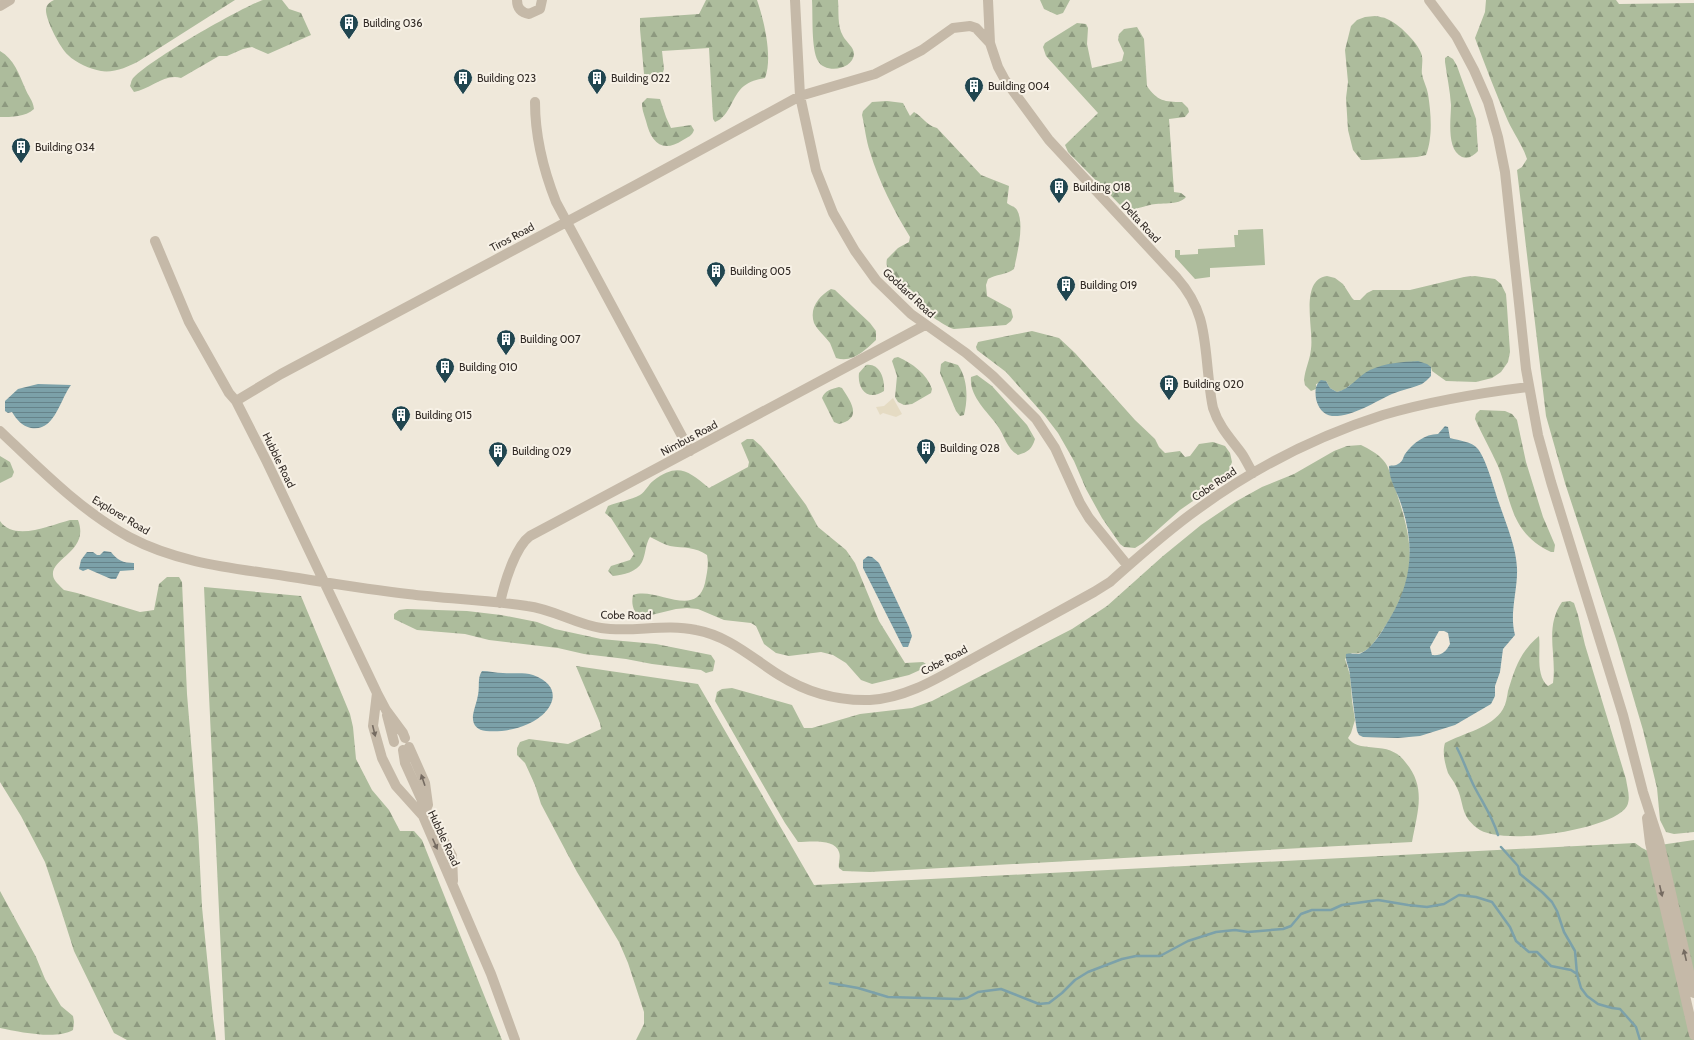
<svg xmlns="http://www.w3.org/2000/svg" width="1694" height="1040" font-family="Cabin,sans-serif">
  <defs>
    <pattern id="forest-firs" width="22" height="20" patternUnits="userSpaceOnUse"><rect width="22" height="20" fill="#adbc9c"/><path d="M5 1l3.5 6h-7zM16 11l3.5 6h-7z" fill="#8d997f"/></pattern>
    <pattern id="water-rules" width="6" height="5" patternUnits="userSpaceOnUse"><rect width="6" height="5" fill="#7ca1a9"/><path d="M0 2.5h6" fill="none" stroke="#66838a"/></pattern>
  </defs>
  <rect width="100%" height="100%" fill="#efe8da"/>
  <path fill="url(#forest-firs)" d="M54 0H235L139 61C128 67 114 73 101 71 90 69 76 63 68 55 60 48 45 19 46 9 47 4 50 2 54 0Z
    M263 0H282L289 9 301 13 311 35 268 54 252 47 243 49 227 56H219L181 78C165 73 149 90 134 92L130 86C131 84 131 81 132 80 140 65 244 6 263 0Z
    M706 0H757C764 20 773 58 765 78 758 79 750 81 744 86 732 95 730 117 715 122L713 119 709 48 662 51 664 69 662 75C656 79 651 78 644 74L640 29V18L699 14Z
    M812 0H838C839 11 837 26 843 36 846 42 854 47 854 54 853 70 825 74 818 61 811 49 813 15 812 0Z
    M1040 0H1070L1063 13 1057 15 1044 9Z
    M1486 0H1616L1619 4 1694 3V832L1674 834 1666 832 1660 820 1657 788 1643 730 1617 642 1565 483 1546 416 1517 170 1522 167 1527 159C1523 146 1514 134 1508 121 1496 94 1485 65 1475 38L1485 12Z
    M1375 16C1379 17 1384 17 1387 19 1398 23 1417 42 1421 53 1424 60 1421 67 1422 74 1423 81 1427 87 1428 94 1431 113 1433 137 1426 155L1417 157 1367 160H1361L1353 150 1348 130 1346 98 1348 82 1345 50 1351 26 1357 20 1365 17Z
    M1077 23 1086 24 1088 28 1087 44 1092 68 1122 61 1124 53 1118 40 1119 34 1124 29 1137 27 1144 39 1147 86C1157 101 1165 102 1182 102L1188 108 1189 112 1185 117 1169 119 1174 192 1181 193 1186 197C1179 206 1159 202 1150 205 1141 207 1134 210 1125 210L1068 152 1065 145 1098 113 1046 56 1043 47 1045 43Z
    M0 51C14 59 19 74 25 88 28 96 33 100 34 109 25 117 12 117 0 117Z
    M1448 56 1453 59 1457 66 1476 119 1478 151C1473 156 1469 159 1462 157 1446 150 1451 119 1451 105 1450 91 1447 76 1445 62V58Z
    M647 98 660 99 666 117 671 128 691 125 694 130C692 136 688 137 683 140 662 154 651 142 646 121 644 114 642 110 642 103Z
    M887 101 903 103 910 116 914 112C923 117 926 125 937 128L981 175 1009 186 1007 203C1010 206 1015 206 1017 210 1025 224 1017 254 1014 269 1006 275 996 274 988 279L986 285 987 296 1011 309 1013 317 1011 321 1006 325 954 329C936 323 881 280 887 259L898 248 909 242 910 237C894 211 879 182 870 152 866 140 865 128 862 115L863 111 872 102Z
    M1327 276 1335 278 1343 284 1352 298 1354 300H1360L1367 293 1373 290H1410L1464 277 1475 276 1495 279 1501 284 1506 294 1507 307 1510 352 1508 362 1501 372 1492 378 1476 382 1446 381 1432 371 1431 367 1350 385 1344 390 1337 392 1330 388 1326 381 1316 384V389L1311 391 1305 385 1304 380C1305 369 1310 360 1311 349 1314 329 1299 280 1327 276Z
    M831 289 835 290 870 323 876 331V340C864 351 853 363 836 358 834 353 832 348 830 343 825 336 817 330 814 323 809 308 819 296 831 289Z
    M1032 331 1059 338 1075 353 1135 420 1155 439 1159 447 1165 453 1180 451 1185 457 1190 456 1199 444 1213 442 1225 446 1230 453 1232 462 1226 478 1180 510 1143 543 1135 548 1124 547 1120 544 1102 518 1086 489 1074 461 1058 433 1045 416 1006 372 977 350 976 347 978 342Z
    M898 357C912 363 927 374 932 389L931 393 912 404 904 405 898 402 895 397 897 376 892 361 894 358Z
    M945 361 958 365C968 379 968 399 964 415L960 416 956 411 940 373 941 364Z
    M866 365C880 363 885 379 884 391 868 402 857 389 859 373Z
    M977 375 992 386 1027 425 1035 439C1032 449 1028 452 1018 455 1006 448 1005 436 997 425 987 411 969 396 971 377Z
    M839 387 842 388C851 402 863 418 839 424L834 422 822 398C825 390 832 389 839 387Z
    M1480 410 1505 411 1512 414 1517 420 1526 462 1543 517 1555 545 1554 552H1551C1510 532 1513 504 1498 466 1491 450 1482 435 1475 419L1476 414Z
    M747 439H753L761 446 774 462 806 505 818 527 846 550 855 563 879 621 905 663 923 662 926 664 920 670 909 675 872 684 861 680 846 663 833 655 821 652 789 656 776 653 764 644 756 626 751 623 724 620 698 609 687 608 676 609 643 617C633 614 631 604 633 595 656 586 696 620 705 583 707 573 709 565 707 555 696 547 684 548 670 546 663 544 657 540 650 537 645 545 646 554 642 562 637 572 623 575 613 576L608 571 611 566 630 560 634 554 611 518 605 513 608 506C618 502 631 500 640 495 646 491 648 485 653 481 678 462 688 471 709 488L748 467 749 462 741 443Z
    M1361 445C1369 449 1377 453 1383 460 1389 466 1391 477 1394 485 1403 512 1413 542 1409 571 1406 593 1394 613 1382 631 1374 642 1367 656 1352 653L1345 659 1350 675 1352 701 1355 720 1351 733 1348 738C1356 748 1365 746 1378 748 1390 749 1399 753 1406 763 1427 788 1417 813 1412 842L870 872 843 871 839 868C838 863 841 857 839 852 835 838 809 842 798 842L785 823 715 701 717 692 722 689 732 688 792 705 804 728H812L860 714 912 708 932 701 1072 629 1107 606 1163 556 1201 525 1235 502 1262 487 1294 474 1334 451 1347 446Z
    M0 456 10 462 14 472 12 477 0 483Z
    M70 520H78C90 551 51 558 53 575 53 580 60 586 64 590L77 593 140 612 154 610 159 584 167 577H179L182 582 187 694 198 827 202 907 213 1018 216 1040H127L114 1033 74 951 61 910 45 862 21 816 0 782V521C14 542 51 525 70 520Z
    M204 587 301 596 350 714 353 727 356 759 372 790 389 810 400 831H414L422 840 502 1040H225Z
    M1570 601 1574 603 1578 615 1585 645 1626 779C1627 787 1631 798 1627 806 1614 830 1499 847 1477 828 1459 814 1465 803 1456 786 1454 781 1450 777 1448 773 1445 764 1442 752 1445 743 1463 733 1492 728 1503 709 1506 704 1507 697 1508 691 1515 668 1520 652 1539 636 1541 651 1535 675 1548 686L1553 683C1557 654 1544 628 1562 602Z
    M407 609 467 611 501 615 537 622 555 629 601 639 656 644 711 655 715 661 713 671 706 673 701 670 652 664 626 659 584 654 558 648 489 640 465 634 417 630 394 619V614L399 610Z
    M576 666 698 684 814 885 1635 843 1642 848 1652 853 1694 1040H636L644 1024V1012L628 963 619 942 577 872 541 804 535 785 525 763 517 755V748L520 742 529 739 568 744 601 729 600 723Z
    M1694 840V993L1660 845Z
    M0 891 36 957 45 979 61 1006 73 1016 74 1022 73 1030C56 1040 20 1032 0 1028Z"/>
  <path fill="#adbc9c" d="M1263 229 1265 265 1210 268V277L1195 279 1175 257V250H1180V255L1198 254V249L1235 247 1234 235H1238V230Z"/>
  <path fill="#e5dbc3" d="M893 398 902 414 896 417 883 413 880 415 876 407 884 406Z"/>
  <path fill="url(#water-rules)" fill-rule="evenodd" d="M1418 361 1427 364 1431 367V376C1428 379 1425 382 1422 384 1412 388 1402 390 1392 394 1374 402 1353 417 1332 416 1323 415 1318 407 1316 399 1315 391 1315 385 1321 380L1326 381 1330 388 1337 392C1350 389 1358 376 1370 370 1385 363 1402 362 1418 361Z
    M38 384 71 385C60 399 55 432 31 428 22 426 16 419 12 412L8 413 5 411V401L18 389Z
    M1445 426 1448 427 1450 438C1460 441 1471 441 1478 449 1487 461 1494 489 1499 503 1506 524 1516 546 1517 568 1518 590 1509 613 1515 635L1503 649 1500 672 1495 686V696L1491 704 1455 725 1420 736 1398 738 1363 737 1359 735 1357 731C1354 711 1352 695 1350 676 1350 668 1345 662 1346 654 1351 653 1354 654 1358 654 1371 652 1384 628 1390 618 1413 580 1415 543 1400 501 1396 490 1389 479 1389 466 1392 465 1396 466 1398 464 1403 462 1403 457 1405 454 1413 443 1425 434 1438 434ZM1439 631H1444L1448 633 1450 644C1446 652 1441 656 1432 655L1430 647Z
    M104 551 111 552C117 560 123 563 134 563V570L120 571 116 579H111L88 569 83 571 79 569 81 560 87 552H93L97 555H100Z
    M868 556 872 557 879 563 909 627 912 636 908 647H903L863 568V560Z
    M482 671C489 671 496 673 503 673 514 674 523 672 533 675 566 687 553 713 528 724 515 730 501 732 486 731 477 730 472 725 473 715 474 708 477 702 478 695 480 686 477 678 482 671Z"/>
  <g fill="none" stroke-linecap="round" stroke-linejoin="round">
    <path stroke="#7ca1a9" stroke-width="2.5" d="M1457 748C1464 761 1468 775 1475 788 1484 805 1492 816 1498 835
      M1501 847 1518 866 1520 874 1542 892 1552 902 1557 911 1564 932 1575 951 1577 974 1581 988 1587 996 1598 1004 1612 1008 1620 1009 1636 1027 1640 1040
      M830 983 858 988 888 997 959 999 967 998 978 992 1001 989 1039 1004 1049 1003 1062 993 1075 980 1088 972 1122 959 1136 956H1160L1188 941 1216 932 1235 930 1248 932 1283 929 1291 926 1301 914 1312 910H1331L1342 905 1378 900 1408 905 1427 907 1444 904 1459 895 1476 897 1492 902 1510 927 1516 941 1529 952H1537L1551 966 1571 970 1577 974"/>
    <path stroke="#c5b9a8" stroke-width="10" d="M517 0C517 8 521 13 529 14L540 9 542 0
      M795 0 800 96 816 170 833 213 855 251 876 280 911 314 966 353 993 376 1036 419 1055 448 1080 503 1089 518 1128 566
      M988 0 990 43 998 67 1005 80 1049 140 1177 278C1206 311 1204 339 1209 381 1210 390 1211 399 1213 408 1219 427 1231 439 1242 454 1246 460 1249 467 1253 473
      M1429 0 1456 36 1474 70 1488 102 1498 137 1505 172 1526 369 1538 435 1551 482 1623 715 1643 792 1659 841 1694 993
      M0 6 10 0
      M535 102C535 137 543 169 556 202L690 451
      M155 241 189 322 229 393 236 401 267 462 377 693 386 710 403 733 405 738
      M236 401 281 374 634 186 800 96 875 74 922 50 953 28 970 26 976 28 990 43
      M0 431C40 469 80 510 129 537 174 561 223 567 272 574 318 581 363 589 408 594 448 599 488 600 527 606 553 609 575 624 601 628 632 633 665 623 696 630 729 636 752 658 779 675 806 692 838 701 870 700 908 698 941 676 974 658 1014 636 1054 614 1094 592L1110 582C1138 557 1167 531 1198 509 1254 468 1317 436 1383 415 1431 401 1479 393 1528 387
      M500 603C504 584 515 547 530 536L925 325
      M377 693 373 726 382 758 396 786 423 816 491 974 515 1040
      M387 715 394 742
      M409 747 425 783 428 805
      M403 750 405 763 424 805 452 856 453 881
      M1647 818 1650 843 1694 1035"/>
  </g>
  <defs><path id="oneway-solid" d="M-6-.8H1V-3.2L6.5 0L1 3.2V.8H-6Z"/></defs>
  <g fill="#756b61">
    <use href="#oneway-solid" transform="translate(374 731) rotate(76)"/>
    <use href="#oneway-solid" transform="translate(423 780) rotate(-109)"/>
    <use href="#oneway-solid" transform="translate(435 844) rotate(66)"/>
    <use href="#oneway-solid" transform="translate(1661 891) rotate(77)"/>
    <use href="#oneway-solid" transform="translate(1685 955) rotate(-103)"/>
  </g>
  <defs>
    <symbol id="building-pin" viewBox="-11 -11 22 30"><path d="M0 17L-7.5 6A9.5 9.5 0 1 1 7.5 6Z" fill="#214650" stroke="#f7f1e6"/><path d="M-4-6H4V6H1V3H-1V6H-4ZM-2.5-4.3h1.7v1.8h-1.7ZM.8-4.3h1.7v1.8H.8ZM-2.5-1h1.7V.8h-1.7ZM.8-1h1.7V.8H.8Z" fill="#fff"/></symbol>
  </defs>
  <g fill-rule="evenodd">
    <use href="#building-pin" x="338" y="12" width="22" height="30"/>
    <use href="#building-pin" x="452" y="67" width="22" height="30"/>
    <use href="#building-pin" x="586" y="67" width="22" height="30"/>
    <use href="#building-pin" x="963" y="75" width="22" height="30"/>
    <use href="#building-pin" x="10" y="136" width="22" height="30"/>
    <use href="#building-pin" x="1048" y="176" width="22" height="30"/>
    <use href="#building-pin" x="705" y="260" width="22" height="30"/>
    <use href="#building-pin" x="1055" y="274" width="22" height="30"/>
    <use href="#building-pin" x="495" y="328" width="22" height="30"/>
    <use href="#building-pin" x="434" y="356" width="22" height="30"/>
    <use href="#building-pin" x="1158" y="373" width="22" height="30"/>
    <use href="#building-pin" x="390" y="404" width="22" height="30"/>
    <use href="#building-pin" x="915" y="437" width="22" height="30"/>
    <use href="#building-pin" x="487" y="440" width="22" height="30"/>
  </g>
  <g text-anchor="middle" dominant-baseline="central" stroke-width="4" stroke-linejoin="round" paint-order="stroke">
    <g font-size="11" fill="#332c27" stroke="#f7f1e6" text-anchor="start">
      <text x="363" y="23">Building 036</text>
      <text x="477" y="78">Building 023</text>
      <text x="611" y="78">Building 022</text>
      <text x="988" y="86">Building 004</text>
      <text x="35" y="147">Building 034</text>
      <text x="1073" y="187">Building 018</text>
      <text x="730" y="271">Building 005</text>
      <text x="1080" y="285">Building 019</text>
      <text x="520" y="339">Building 007</text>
      <text x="459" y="367">Building 010</text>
      <text x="1183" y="384">Building 020</text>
      <text x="415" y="415">Building 015</text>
      <text x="940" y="448">Building 028</text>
      <text x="512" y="451">Building 029</text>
    </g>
    <g font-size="11" fill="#332c27" stroke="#f7f1e6">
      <text transform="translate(1141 222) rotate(47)">Delta Road</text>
      <text transform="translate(512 237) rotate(-28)">Tiros Road</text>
      <text transform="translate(909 293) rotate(43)">Goddard Road</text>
      <text transform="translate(689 438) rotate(-28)">Nimbus Road</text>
      <text transform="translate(279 460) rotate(64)">Hubble Road</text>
      <text transform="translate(1214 484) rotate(-34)">Cobe Road</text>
      <text transform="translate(121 515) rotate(31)">Explorer Road</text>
      <text transform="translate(626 615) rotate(1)">Cobe Road</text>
      <text transform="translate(944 660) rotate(-28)">Cobe Road</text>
      <text transform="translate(444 838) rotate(65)">Hubble Road</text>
    </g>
  </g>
</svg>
